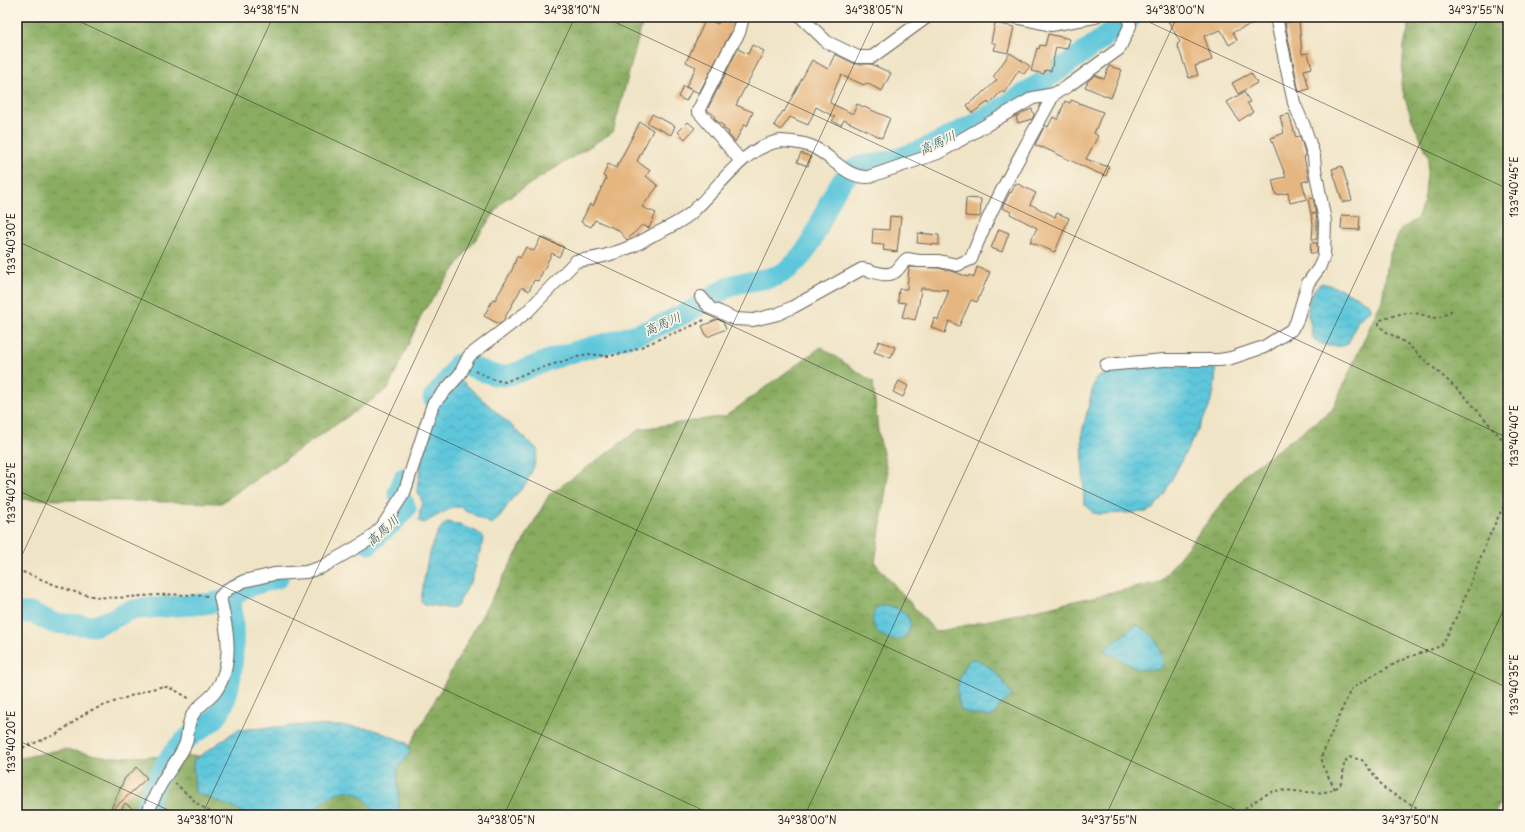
<svg xmlns="http://www.w3.org/2000/svg" width="1525" height="832" font-family="'Playpen Sans','Klee One',sans-serif">
  <defs>
    <pattern id="forest-crowns" width="20" height="18" patternUnits="userSpaceOnUse"><rect width="20" height="18" fill="#89ac60"/><path d="M2 6a3 3 0 1 1 6 0M12 15a3 3 0 1 1 6 0" fill="none" stroke="#6f8b4e"/></pattern>
    <pattern id="water-waves" width="16" height="10" patternUnits="userSpaceOnUse"><rect width="16" height="10" fill="#5fc7db"/><path d="M0 5q4-4 8 0t8 0" fill="none" stroke="#52aabb"/></pattern>
  </defs>
  <rect width="100%" height="100%" fill="#fcf5e5"/>
  <filter id="ink" filterUnits="userSpaceOnUse"><feTurbulence type="fractalNoise" baseFrequency=".025" numOctaves="2"/><feDisplacementMap in="SourceGraphic" scale="8" xChannelSelector="R" yChannelSelector="G"/><feConvolveMatrix kernelMatrix="1 2 1 2 8 2 1 2 1" color-interpolation-filters="sRGB"/></filter>
  <filter id="wash" filterUnits="userSpaceOnUse"><feTurbulence type="fractalNoise" baseFrequency=".012" numOctaves="4" result="noise"/><feDisplacementMap in="SourceGraphic" scale="16" xChannelSelector="R" yChannelSelector="G"/><feGaussianBlur stdDeviation="0.9" result="paint"/><feColorMatrix in="noise" values="0 0 0 0 0 0 0 0 0 0 0 0 0 0 0 0 0 1.4 0 .05"/><feComposite in="paint" operator="in"/></filter>
  <g filter="url(#wash)">
    <rect width="100%" height="100%" fill="#f0e4c6"/>
    <path fill="url(#forest-crowns)" stroke="#52643e" d="M17 17H644L613 132 504 200 423 312 388 389 221 503 17 499Z
      M1410 17H1508V787L1494 815H17V759L63 749 109 757 405 754 549 495 640 429 726 416 821 347 873 382 878 431 888 476 875 563 936 632 1160 582 1246 473 1332 410 1382 300 1389 256 1401 229 1417 219 1424 201 1429 157 1412 120 1401 85 1404 45 1410 23Z"/>
    <path fill="url(#water-waves)" stroke="#3e727c" d="M1322 283 1339 288 1367 302 1370 305 1371 310 1358 320 1348 344C1338 348 1323 347 1315 340 1310 335 1312 327 1310 322 1310 320 1309 318 1308 316 1307 304 1311 288 1322 283Z
      M1209 367 1216 370 1214 391 1208 410 1163 496 1154 508 1146 512 1099 514 1093 513 1084 503 1082 433 1095 379C1120 362 1178 368 1209 367Z
      M461 380 538 450 534 466 526 484 512 499 497 520 491 524 460 507H453L424 523 419 521 420 510 423 504 417 489 421 465 435 410Z
      M447 522C458 525 478 529 484 538L472 579 457 606 453 609 424 604 421 601C424 580 429 534 447 522Z
      M884 605C927 611 909 651 885 637 881 635 878 634 876 630 871 621 872 615 877 607Z
      M1136 625C1154 632 1161 646 1163 665L1159 670 1137 669 1105 651V649Z
      M976 659C992 666 1005 681 1012 696L999 706 997 711 991 717C980 716 971 714 961 710 954 687 958 680 969 660Z
      M304 725 344 726 372 729 407 743 410 752 397 771 399 804 398 814 378 815C373 809 368 802 361 796 343 782 322 800 312 815H250L195 792 193 761 237 730Z"/>
    <g fill="none" stroke-linecap="round" stroke-linejoin="round">
      <path stroke="#5fc7db" stroke-width="21" d="M433 398 446 383 458 364C474 365 487 375 500 376 512 377 537 364 549 360 584 347 621 342 656 327 670 320 685 314 699 306 710 299 720 290 733 285 761 276 775 285 798 260 822 235 824 195 851 172 851 172 856 167 857 167 864 164 873 165 881 163 905 157 929 148 951 136 1016 104 1074 60 1131 17
        M369 544 392 523 406 508 398 493 404 478
        M17 613H33L53 623 94 626 112 619 127 611 137 609 205 604 231 599 240 590 253 585 278 578
        M147 805C156 779 166 756 188 738 197 730 209 726 217 716 236 690 235 630 231 599"/>
    </g>
    <g id="blocks">
      <path fill="#e5b680" d="M721 17H735L732 30 699 93 686 87 696 67 686 62 706 19 718 24Z
        M1166 17H1269L1233 32 1237 40 1229 45 1221 30 1204 36 1212 60 1195 66 1198 75 1189 78 1177 44 1180 42Z
        M1299 21 1302 54 1308 53 1312 68 1304 70 1309 89 1299 92 1285 22Z
        M995 23 1014 27 1008 53 994 50 996 44 991 42Z
        M1048 34 1070 39 1067 49 1056 47 1051 71 1045 70 1044 74 1031 71 1037 48 1039 49 1040 45 1045 46Z
        M752 45 764 51 736 105 753 112 747 126 744 125 735 142 728 134 729 132 723 128 724 126 718 122 714 118 715 116 707 110 738 49 748 54Z
        M1010 53 1030 66 1024 74 1019 70 1004 93 1002 91 989 104 988 102 972 113 967 105 984 92 997 80 993 77Z
        M835 54 855 64H871L891 73 882 91 866 83 864 85 841 75 830 101V103L853 114 857 104 890 118 882 138 844 120 841 125 832 121 835 117 816 107 808 125 790 117 781 130 774 125 783 111 784 112 812 60 828 69Z
        M1109 66 1122 70 1111 98 1085 87 1088 81 1095 75 1104 79Z
        M1251 73 1257 83 1238 94 1232 83Z
        M683 86 692 90 686 101 678 97Z
        M1244 92 1250 102 1247 103 1253 112 1239 121 1227 102Z
        M1071 100 1103 112 1094 133 1098 136 1086 159 1109 167 1106 176 1093 171 1042 147V148L1035 145 1045 125 1048 127 1053 117 1058 119 1065 101 1070 103Z
        M1032 109 1034 115 1032 119 1018 123 1016 117 1024 112Z
        M652 114 675 126 671 135 647 123Z
        M1289 114 1296 138 1300 136 1306 156 1304 157 1309 180 1302 182 1307 199 1290 203 1288 193 1276 195 1272 180 1286 177 1271 138 1284 133 1280 116Z
        M640 122 653 130 637 161 650 171 646 176 658 186 642 207 656 213 649 228 642 225 627 240 618 230 595 220 591 227 581 222 590 204 593 206 606 178 603 176 608 164 616 168Z
        M688 122 695 128 685 139 678 132Z
        M801 153 811 157 808 166 797 162Z
        M1342 166 1352 200 1343 203 1332 169Z
        M1016 183 1036 193 1030 204 1055 217 1057 213 1069 218 1055 252 1030 242 1037 228 1010 214 1011 212 1002 208 1010 192 1011 193Z
        M966 198 981 199 980 217 965 216Z
        M1313 198 1316 212 1312 213H1316L1317 222V239H1312L1313 224 1308 199Z
        M1342 215 1360 216 1359 230 1341 229Z
        M890 216 901 217 897 252 883 250 884 245 872 244 873 229 889 230Z
        M999 229 1009 233 1002 252 991 248Z
        M918 233 939 235V245L917 243Z
        M541 237 564 247 559 257 552 253 538 281 534 280 529 291 522 287 503 321 499 324 484 316 493 299 495 300 512 270 517 256 520 258 526 247 534 251Z
        M1311 243H1317V253H1310Z
        M909 267 938 268 955 272 968 277 969 275 974 277 977 267 990 272 977 302 971 300 959 326 949 321 945 333 931 327 935 318 938 320 949 290 921 288 919 304 915 320 902 317 906 303 898 302 899 289H907Z
        M718 319 723 322 726 329 707 337 702 326Z
        M879 341 895 347 891 358 874 352Z
        M899 381 908 386 903 397 893 392Z
        M137 767 147 778 109 813 125 778Z
        M125 803 133 809 129 815H118Z"/>
    </g>
  </g>
  <g filter="url(#ink)">
    <use href="#blocks" fill-opacity="0" stroke="#666258" stroke-width="1"/>
    <g fill="none" stroke-linecap="round" stroke-linejoin="round">
      <defs>
        <path id="minor" d="M801 17 827 42 858 57H872L927 17
          M1015 17 1051 25 1095 17
          M741 161 698 111 730 48 739 33 743 17
          M701 297 710 308 720 312 735 319 753 320 778 314 793 307 862 269C872 270 887 279 896 271 901 267 902 262 907 259L919 261H939L957 265 971 259C993 201 1025 148 1054 94
          M1106 365 1164 360H1220L1231 358 1264 347 1291 330 1296 323 1308 283 1319 268 1324 255 1325 221 1315 169 1314 156 1304 126 1294 103 1276 17
          M147 815C151 805 155 794 161 784 168 771 179 759 185 745 189 737 186 726 192 716 197 706 208 701 215 692 235 664 227 628 220 597L228 589 244 581 274 574 306 572 322 567 367 541 382 527 404 493 433 404 460 374 469 356 527 312 576 261C596 259 617 253 635 245 641 242 647 238 653 235 666 229 679 223 690 214 717 191 743 146 781 141 785 141 789 142 793 142 800 143 807 144 813 147 832 156 846 178 868 177L938 153 1033 98 1054 94 1068 86 1119 49 1130 26 1129 17"/>
      </defs>
      <use href="#minor" stroke="#666258" stroke-width="14"/>
      <path stroke="#666258" stroke-width="2" stroke-dasharray="3 3" stroke-linecap="butt" d="M1452 310C1434 324 1432 315 1413 313 1405 312 1386 317 1379 321V325L1385 331 1406 343 1464 395 1508 446
        M475 371 495 380 505 382 531 371 587 354C594 354 601 356 608 356 628 354 648 344 666 336 680 331 693 326 706 319
        M17 570C44 579 70 594 99 597 118 599 138 596 157 595 175 594 192 595 209 596
        M17 750 57 734 89 711 147 690 160 687H166L175 690 190 699
        M175 783 199 805 216 815
        M1335 789 1322 765V755L1351 689 1379 672 1406 658 1441 646C1469 600 1480 546 1508 499
        M1235 815C1246 808 1263 794 1275 791 1293 788 1321 798 1336 788 1349 780 1338 766 1349 757L1362 760 1385 789 1429 815"/>
      <use href="#minor" stroke="#fff" stroke-width="12"/>
    </g>
  </g>
  <path fill="none" stroke="#1c1c1c" stroke-width="1" stroke-opacity="0.45" d="M70 17 1508 688M604 17 1508 438M1138 17 1508 189M17 241 1247 815M17 490 713 815M17 566 273 17M17 740 179 815M202 815 575 17M504 815 876 17M805 815 1177 17M1106 815 1479 17M1408 815 1508 600"/>
  <g text-anchor="middle" dominant-baseline="central" stroke-width="3.5" stroke-linejoin="round" paint-order="stroke">
    <g font-size="13" font-style="italic" fill="#33585f" stroke="#fcf5e5">
      <text transform="translate(937 142) rotate(-25)">高馬川</text>
      <text transform="translate(662 323) rotate(-24)">高馬川</text>
      <text transform="translate(382 530) rotate(-42)">高馬川</text>
    </g>
  </g>
  <rect width="1525" height="832" fill="none" stroke="#fcf5e5" stroke-width="44"/>
  <rect x="22" y="22" width="1481" height="788" fill="none" stroke="#1c1c1c" stroke-width="1.5"/>
  <g font-size="10" text-anchor="middle" fill="#1c1c1c">
    <text x="271" y="14">34°38'15"N</text>
    <text x="572" y="14">34°38'10"N</text>
    <text x="874" y="14">34°38'05"N</text>
    <text x="1175" y="14">34°38'00"N</text>
    <text x="1476" y="14">34°37'55"N</text>
    <text transform="translate(1514 187) rotate(-90)" y="4">133°40'45"E</text>
    <text transform="translate(11 244) rotate(-90)" y="4">133°40'30"E</text>
    <text transform="translate(1514 436) rotate(-90)" y="4">133°40'40"E</text>
    <text transform="translate(11 493) rotate(-90)" y="4">133°40'25"E</text>
    <text transform="translate(1514 685) rotate(-90)" y="4">133°40'35"E</text>
    <text transform="translate(11 742) rotate(-90)" y="4">133°40'20"E</text>
    <text x="205" y="824">34°38'10"N</text>
    <text x="506" y="824">34°38'05"N</text>
    <text x="807" y="824">34°38'00"N</text>
    <text x="1109" y="824">34°37'55"N</text>
    <text x="1410" y="824">34°37'50"N</text>
  </g>
</svg>
